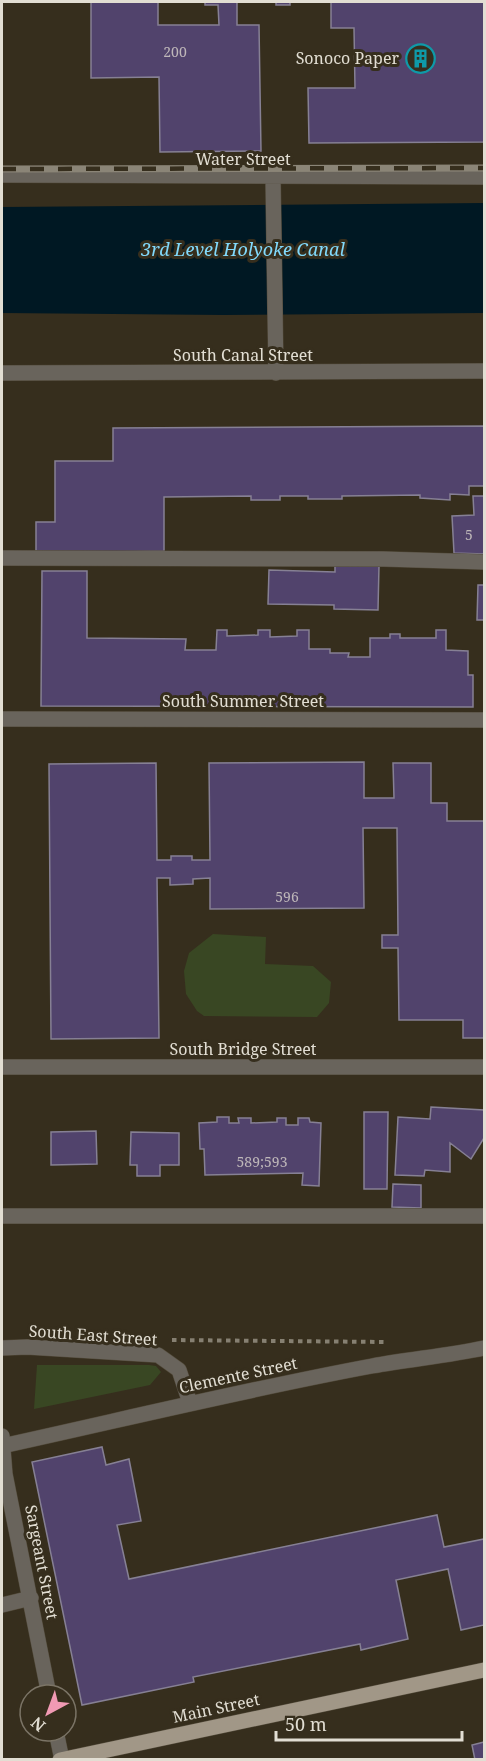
<svg xmlns="http://www.w3.org/2000/svg" width="486" height="1761" font-family="'Noto Serif',serif">
  <rect width="100%" height="100%" fill="#362e1d"/>
  <path fill="#394723" d="M213 934 266 937 265 964 313 966 331 982 329 1003 317 1017 204 1016 197 1011 186 994 184 971 189 953Z
    M37 1365H149L156 1366 161 1372 150 1385 34 1409Z"/>
  <path fill="#001823" d="M484 203V313L224 315 2 313V207Z"/>
  <path fill="#51436c" stroke="#868094" stroke-width="1.5" d="M91 2H158V25H219L218 5H205V2H237V25H259L261 151 160 152 159 77 91 78Z
    M276 2H290V5H276Z
    M331 2H484V142L309 143 308 88H355L354 28H331Z
    M484 426V486H469V495L450 494V500L420 498V495L342 496V499H308V496H280V500H251V496L164 497V551L36 553V522H55V461H113V428Z
    M473 496H484V554L454 553 452 516 474 515Z
    M335 565 379 566 378 610 334 609V605L268 604 269 570 335 572Z
    M42 571H87V638L186 639 185 650H216L217 630H227V636L258 635V630H270V637L297 636V630H309V649H330V653H349L348 657H370V638H390V634H400V638H436V630H446V650L468 651V675H473V707L41 706Z
    M478 585H484V620H477Z
    M364 762V798H394L393 763H431V803H447V821H484V1038H463V1020H399L398 948H382V935H398L397 828H363L364 908 210 909V878L193 879V884L170 885V878H157L159 1038 51 1039 49 764 156 763 157 860H171V856H192V860H210L209 763Z
    M431 1107 484 1110V1138L471 1159 450 1143V1172L425 1170 424 1176 395 1175 398 1117 430 1119Z
    M364 1112H388L387 1189H364Z
    M217 1117H229V1123H239L238 1118H251V1123L277 1122V1118H286V1125H298V1118H309L310 1122 321 1123 319 1186 302 1185 303 1173 205 1175 204 1149H200L199 1123 217 1122Z
    M96 1131 97 1164 51 1165V1132Z
    M131 1132 179 1133V1165H160V1176H137V1165H130Z
    M393 1184 421 1185V1208L392 1207Z
    M102 1447 106 1465 129 1459 141 1521 117 1525 129 1579 437 1515 444 1547 484 1539V1625L461 1630 448 1569 396 1580 408 1639 361 1650 360 1644 193 1677 194 1682 82 1705 32 1462Z
    M484 1742V1760H475L472 1745Z"/>
  <g fill="none" stroke-linecap="round" stroke-linejoin="round">
    <defs>
      <path id="minor" d="M2 175 484 177
        M273 177 276 373
        M2 373 484 371
        M2 558 383 559 484 562
        M2 719 484 720
        M2 1067H484
        M2 1216H484
        M2 1348 27 1347 158 1355 179 1370 190 1403
        M2 1436 5 1474 49 1695
        M2 1446C125 1419 248 1389 372 1366 409 1359 447 1356 484 1348
        M2 1605 31 1598
        M56 1731 62 1760"/>
      <path id="major" d="M60 1760 484 1670"/>
    </defs>
    <use href="#minor" stroke="#524a3a" stroke-width="16"/>
    <use href="#major" stroke="#524a3a" stroke-width="16"/>
    <path stroke="#868072" stroke-width="4" stroke-dasharray="4.5 4.5" stroke-linecap="butt" d="M172 1340 384 1342"/>
    <use href="#minor" stroke="#69645c" stroke-width="15"/>
    <use href="#major" stroke="#a19787" stroke-width="15"/>
    <defs>
      <path id="rail" d="M2 169 484 168"/>
    </defs>
    <use href="#rail" stroke="#8b8577" stroke-width="7"/>
    <use href="#rail" stroke="#362e1d" stroke-width="4.5" stroke-dasharray="14" stroke-linecap="butt"/>
  </g>
  <defs>
    <symbol id="building-ring" viewBox="-11 -11 22 22"><circle r="9.5" fill="#362e1d" stroke="#0f9aa8" stroke-width="1.5"/><path d="M-4-6H4V6H1V3H-1V6H-4ZM-2.5-4.3h1.7v1.8h-1.7ZM.8-4.3h1.7v1.8H.8ZM-2.5-1h1.7V.8h-1.7ZM.8-1h1.7V.8H.8Z" fill="#0f9aa8"/></symbol>
  </defs>
  <g fill-rule="evenodd">
    <use href="#building-ring" x="404" y="42" width="33" height="33"/>
  </g>
  <g text-anchor="middle" dominant-baseline="central" stroke-width="6" stroke-linejoin="round" paint-order="stroke">
    <g font-size="14" fill="#beb7b9">
      <text x="175" y="51">200</text>
      <text x="469" y="534">5</text>
      <text x="287" y="896">596</text>
      <text x="262" y="1161">589;593</text>
    </g>
    <g font-size="16" fill="#e2ded3" stroke="#362e1d" text-anchor="end">
      <text x="399" y="58">Sonoco Paper</text>
    </g>
    <g font-size="16" fill="#e2ded3" stroke="#362e1d">
      <text x="243" y="159">Water Street</text>
      <text x="243" y="355">South Canal Street</text>
      <text x="243" y="701">South Summer Street</text>
      <text x="243" y="1049">South Bridge Street</text>
      <text transform="translate(93 1335) rotate(4)">South East Street</text>
      <text transform="translate(238 1375) rotate(-12)">Clemente Street</text>
      <text transform="translate(42 1562) rotate(79)">Sargeant Street</text>
      <text transform="translate(216 1708) rotate(-12)">Main Street</text>
    </g>
    <g font-size="18" font-style="italic" fill="#81d9fb" stroke="#362e1d">
      <text x="243" y="249">3rd Level Holyoke Canal</text>
    </g>
  </g>
  <rect width="486" height="1761" fill="none" stroke="#e2ded3" stroke-width="6"/>
  <g transform="translate(48 1713) rotate(221)"><circle r="28" fill="#362e1d" stroke="#7b7466" stroke-width="1.5"/>
  <path d="M0-4.5L10 22L0 15L-10 22Z" fill="#f19ab4"/>
  <text y="-9" font-size="16" font-weight="bold" text-anchor="middle" fill="#e2ded3">N</text>
  </g>
  <path d="M276 1731v9h186v-9" fill="none" stroke="#e2ded3" stroke-width="3"/>
  <text x="285" y="1731" font-size="18" fill="#e2ded3" stroke="#362e1d" stroke-width="4.5" paint-order="stroke">50 m</text>
</svg>
